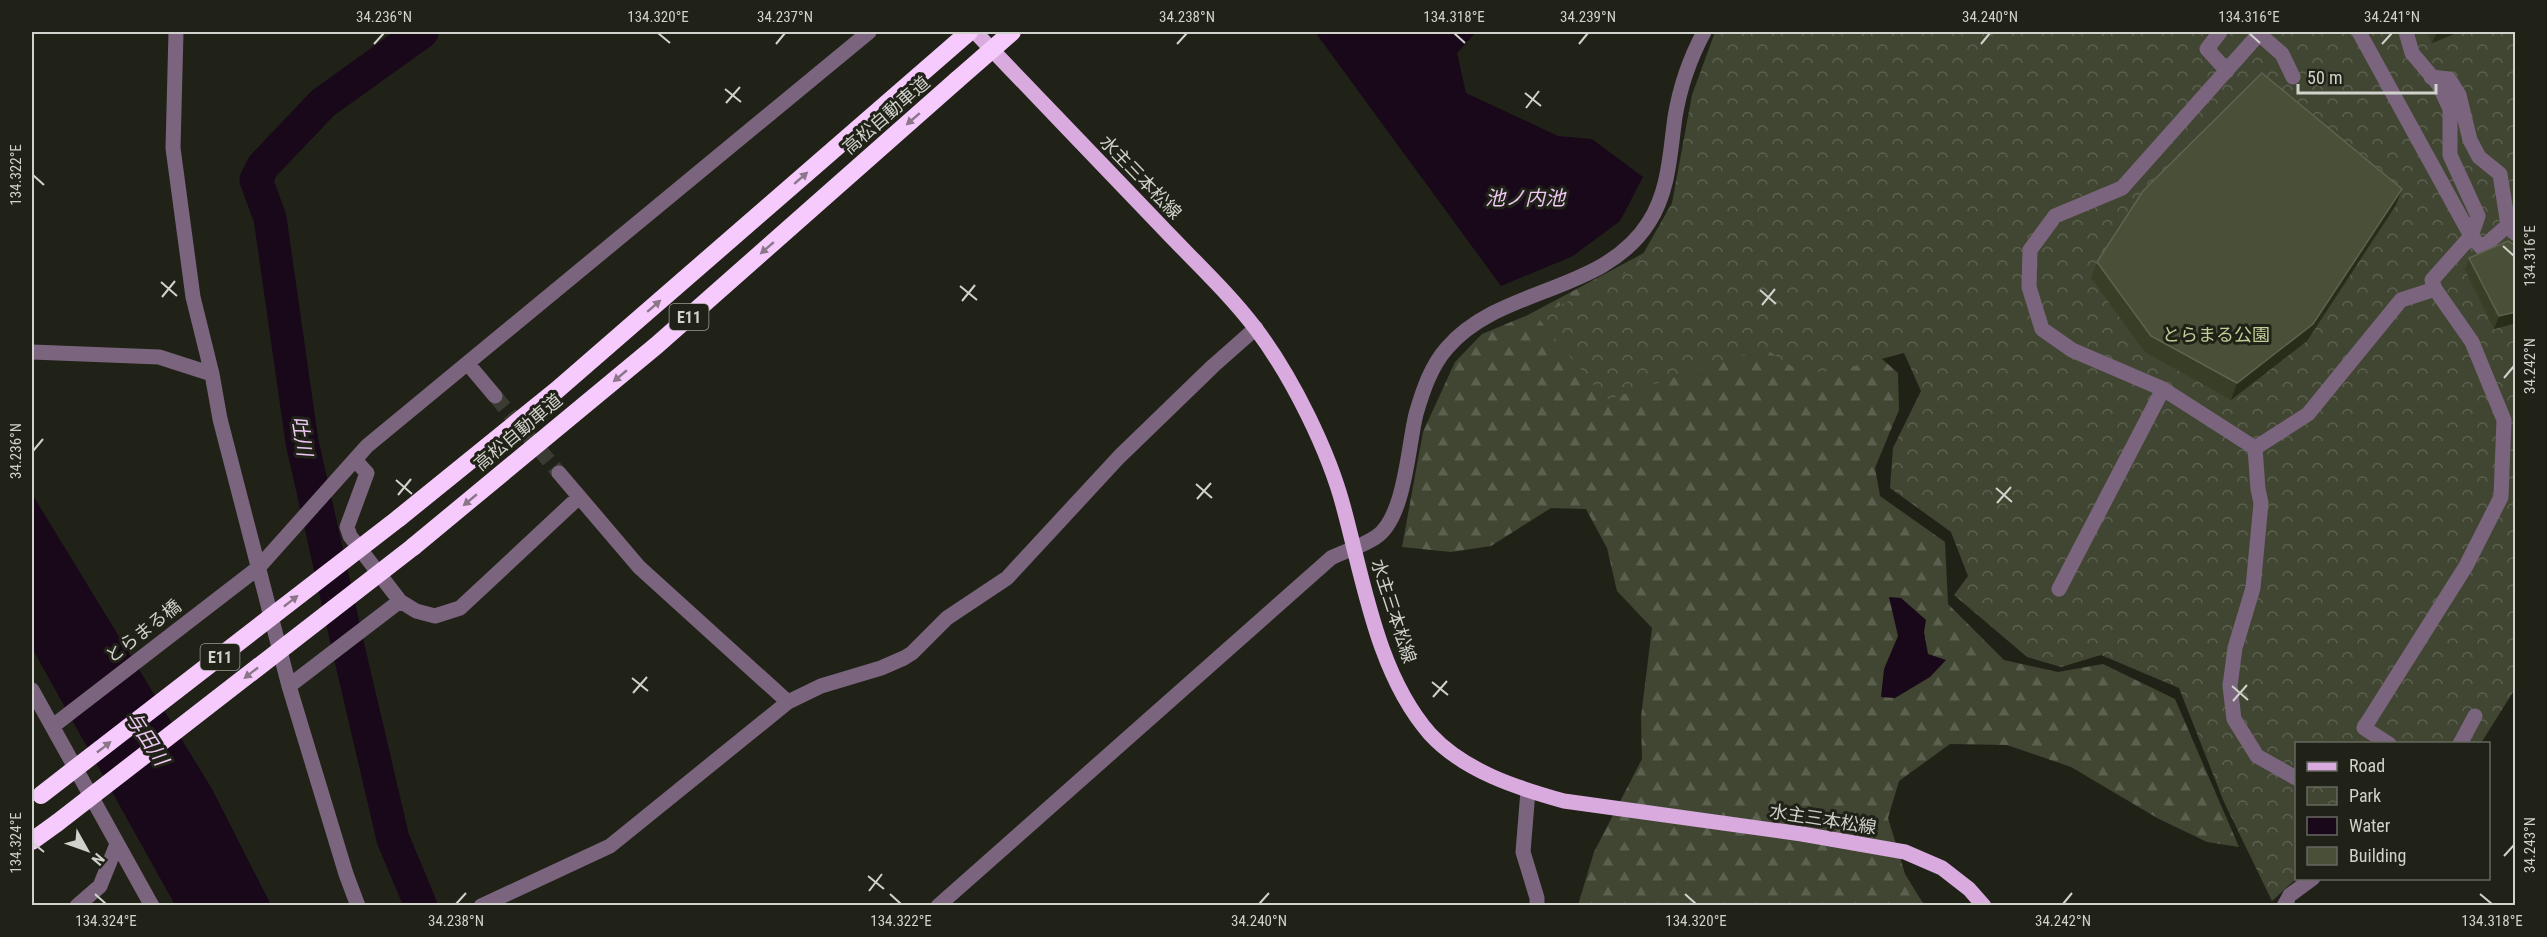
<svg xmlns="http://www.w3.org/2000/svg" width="2547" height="937" font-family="'Roboto Condensed','Noto Sans JP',sans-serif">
  <defs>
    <pattern id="forest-firs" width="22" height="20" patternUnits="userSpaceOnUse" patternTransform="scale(1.5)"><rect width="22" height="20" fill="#414633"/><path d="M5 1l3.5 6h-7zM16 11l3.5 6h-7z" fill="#5b604f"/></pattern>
    <pattern id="park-crowns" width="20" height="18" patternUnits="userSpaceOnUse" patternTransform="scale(1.5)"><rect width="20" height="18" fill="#414633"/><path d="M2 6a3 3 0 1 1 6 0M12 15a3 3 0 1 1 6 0" fill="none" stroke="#5b604f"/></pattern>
  </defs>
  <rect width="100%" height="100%" fill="#202218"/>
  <path fill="url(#forest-firs)" d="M1655 247 1823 307 1898 373 1899 410 1875 468 1880 496 1945 542 1948 604 2004 660 2058 672 2103 664 2175 699 2239 847 2207 842 2159 819 2071 767 2007 745 1950 744 1899 781 1888 818 1905 874 1924 905H1578L1594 852 1642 759 1641 717 1652 628 1617 591 1607 548 1586 509 1551 508 1491 546 1451 552 1402 547 1423 432 1455 362 1482 334 1528 315Z"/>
  <path fill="url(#park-crowns)" d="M1715 32H2515V689L2481 743 2296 744 2297 878 2272 901 2224 802 2179 688 2101 655 2061 667 2027 657 1954 595 1968 576 1951 532 1890 488 1893 448 1921 391 1904 353 1839 370 1802 373 1764 348 1606 400 1537 317 1635 268 1672 203 1692 95Z"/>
  <path fill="#18081a" d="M1315 32H1476L1457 53 1466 93 1558 136 1592 139 1643 177 1620 221 1573 256 1501 286Z
    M32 494 212 789 271 905H175L32 648Z
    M1889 597 1901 598 1926 620 1924 632 1928 654 1946 660 1930 677 1895 698 1881 697 1884 669 1898 636Z"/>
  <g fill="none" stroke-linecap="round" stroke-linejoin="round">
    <path stroke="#18081a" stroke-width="33" d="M421 906 393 839 350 655 302 442 270 218 256 180 263 166 323 103 422 32"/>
    <path stroke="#3a3c33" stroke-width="15" stroke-dasharray="15 8" stroke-linecap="butt" d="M495 396 559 473"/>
    <path stroke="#7b657e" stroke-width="15" d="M176 32 173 148 193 297 212 374 220 419 289 686 346 874 358 906
      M2220 32 2207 49 2227 71
      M2259 32V34L2122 188 2055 216 2030 250 2029 287 2042 329 2072 350 2163 389 2255 448 2308 414 2401 300 2435 289 2472 342 2504 420 2501 497 2466 566 2364 728 2389 744
      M2359 32 2471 236 2432 280 2435 289
      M2406 32 2412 53 2439 85 2450 109V155L2478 216 2471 236 2482 248 2508 225
      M2259 34 2282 54 2293 77
      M2431 77 2449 79 2459 95 2470 140 2479 157 2500 174 2508 225 2516 234
      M32 352 159 357 212 374
      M468 364 495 396
      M2255 448 2258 489 2261 503 2253 588 2235 648 2230 686 2234 719 2257 756 2296 778
      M355 460 367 473 347 527 350 536 400 601 416 611 435 616 460 608 578 498
      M559 473 639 567 788 702
      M2059 589 2163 389
      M289 686 400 601
      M32 690 152 906
      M53 726 258 568 367 446 869 32
      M2460 744 2475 716
      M1528 791 1523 852 1537 898V906
      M77 906 100 886 117 844
      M481 906 610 846 788 702 821 686 881 668 904 658 912 653 947 618 1007 578 1119 457 1213 366 1256 328
      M938 906 1331 558C1345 551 1363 546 1376 537 1405 518 1408 446 1416 414 1423 390 1431 366 1447 348 1500 286 1604 294 1649 222 1669 191 1670 153 1675 117 1680 87 1690 58 1704 32
      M2284 906 2290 895 2313 878"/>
    <path stroke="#d8aadd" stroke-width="15" d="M975 32C1037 96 1098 161 1160 225 1192 259 1228 292 1256 329 1292 377 1329 451 1344 509 1364 583 1378 675 1430 734 1464 771 1517 788 1564 801L1802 834 1905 852 1942 868 1969 889 1984 906"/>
    <path stroke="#f6cafc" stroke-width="18" d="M399 518 557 390 969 32
      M413 547 657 345 957 80
      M32 841 57 823"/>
    <path stroke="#f6cafc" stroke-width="18" d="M957 80 1012 32
      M41 795 399 518
      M57 823 413 547"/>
  </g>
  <path fill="#393f26" d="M2426 32H2459L2432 43Z
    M2402 189 2396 205 2307 341 2231 400 2145 352 2091 278 2097 262Z
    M2469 258 2516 323 2494 329 2465 270Z"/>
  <path fill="#282d19" d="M2437 32H2459L2432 43Z
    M2402 189 2396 205 2307 341 2231 400 2237 383Z
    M2516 312V323L2494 329 2499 316Z"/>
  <path fill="#4a4f38" stroke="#5f634f" stroke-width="1.5" d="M2262 73 2402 189 2313 324 2237 383 2151 336 2097 262 2143 191Z
    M2508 241 2516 246V312L2499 316 2469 258Z"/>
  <defs><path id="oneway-solid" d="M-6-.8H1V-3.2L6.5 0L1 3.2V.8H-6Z" transform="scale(1.5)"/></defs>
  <g fill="#8b768a">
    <use href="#oneway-solid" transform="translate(913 119) rotate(139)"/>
    <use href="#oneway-solid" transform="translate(801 178) rotate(-41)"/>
    <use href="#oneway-solid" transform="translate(767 248) rotate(139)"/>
    <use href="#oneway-solid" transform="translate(654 306) rotate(-41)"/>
    <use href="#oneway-solid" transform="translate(620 376) rotate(140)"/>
    <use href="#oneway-solid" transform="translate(470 500) rotate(140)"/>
    <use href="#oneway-solid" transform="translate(291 601) rotate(-38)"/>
    <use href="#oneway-solid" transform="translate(251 673) rotate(142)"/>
    <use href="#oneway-solid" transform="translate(104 747) rotate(-38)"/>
  </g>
  <path fill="none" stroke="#d0d2cb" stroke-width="2" d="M658 33 670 43M1454 33 1465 43M2249 33 2260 43M374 44 384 33M776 44 785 33M1177 44 1187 33M1579 44 1588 33M1981 44 1990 33M2382 44 2392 33M725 89 741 102M1525 93 1541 106M726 103 740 87M1526 108 1539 91M33 175 44 185M2503 246 2514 256M161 282 177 296M960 286 977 300M1760 290 1776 304M162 297 175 281M962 301 975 285M1762 305 1775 289M2504 378 2514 366M33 451 43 439M396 480 412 494M1196 484 1212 498M1996 488 2012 502M398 495 411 479M1197 499 1211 483M1997 503 2011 487M632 678 648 691M1432 682 1448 695M2232 686 2248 700M633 693 647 677M1433 697 1447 681M2233 701 2247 685M33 843 44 852M2504 856 2514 845M868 876 884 889M869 891 882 874M95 894 106 904M890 894 901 904M1685 894 1696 904M2480 894 2492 904M456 904 466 893M1259 904 1269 893M2063 904 2072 893"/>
  <g text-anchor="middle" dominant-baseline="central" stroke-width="6" stroke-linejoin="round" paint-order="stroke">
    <g fill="#202218" stroke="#9b9d95" stroke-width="1.5">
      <rect x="669.5" y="304" width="39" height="26" rx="4.5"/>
      <rect x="200.5" y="644" width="39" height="26" rx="4.5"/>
    </g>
    <g font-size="16" font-weight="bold" fill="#d0d2cb">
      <text x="689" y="317">E11</text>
      <text x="220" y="657">E11</text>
    </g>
    <g font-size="18" fill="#d0d2cb" stroke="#202218">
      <text transform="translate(886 115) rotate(-41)">高松自動車道</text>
      <text transform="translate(1141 177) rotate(46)">水主三本松線</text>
      <text transform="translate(518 432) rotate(-40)">高松自動車道</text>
      <text transform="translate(1394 611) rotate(72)">水主三本松線</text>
      <text transform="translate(143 631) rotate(-38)">とらまる橋</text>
      <text transform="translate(1823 819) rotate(9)">水主三本松線</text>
    </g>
    <g font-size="18" fill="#c0ce99" stroke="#202218">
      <text x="2216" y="334">とらまる公園</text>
    </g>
    <g font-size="20" font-style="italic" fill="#eec7f3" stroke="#202218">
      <text x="1525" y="198">池ノ内池</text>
      <text transform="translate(302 436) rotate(80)">吐川</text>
      <text transform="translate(147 738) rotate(57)">与田川</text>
    </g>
  </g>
  <rect width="2547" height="937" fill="none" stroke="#202218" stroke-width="66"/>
  <rect x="2295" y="742" width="195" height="138" fill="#202218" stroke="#666860" stroke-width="1.5"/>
  <rect x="2307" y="762" width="30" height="9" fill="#d8aadd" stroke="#666860" stroke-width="1.5"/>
  <text x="2349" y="772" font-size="18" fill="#d0d2cb">Road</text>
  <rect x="2307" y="787" width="30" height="18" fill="url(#park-crowns)" stroke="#666860" stroke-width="1.5"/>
  <text x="2349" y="802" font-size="18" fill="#d0d2cb">Park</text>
  <rect x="2307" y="817" width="30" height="18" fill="#18081a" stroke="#666860" stroke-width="1.5"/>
  <text x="2349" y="832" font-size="18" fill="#d0d2cb">Water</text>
  <rect x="2307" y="847" width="30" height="18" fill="#4a4f38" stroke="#666860" stroke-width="1.5"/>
  <text x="2349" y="862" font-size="18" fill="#d0d2cb">Building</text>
  <g transform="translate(87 850) rotate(130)" stroke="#202218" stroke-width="4.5" paint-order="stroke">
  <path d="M0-4.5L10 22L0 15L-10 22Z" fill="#d0d2cb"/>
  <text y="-9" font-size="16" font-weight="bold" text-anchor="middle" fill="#d0d2cb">N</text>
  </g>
  <path d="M2298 84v9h138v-9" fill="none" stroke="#d0d2cb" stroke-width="3"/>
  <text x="2307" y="84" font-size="18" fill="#d0d2cb" stroke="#202218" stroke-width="4.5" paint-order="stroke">50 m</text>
  <rect x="33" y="33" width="2481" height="871" fill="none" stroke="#d0d2cb" stroke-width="2"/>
  <g font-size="15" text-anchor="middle" fill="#d0d2cb">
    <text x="384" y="22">34.236°N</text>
    <text x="658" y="22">134.320°E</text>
    <text x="785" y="22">34.237°N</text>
    <text x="1187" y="22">34.238°N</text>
    <text x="1454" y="22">134.318°E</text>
    <text x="1588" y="22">34.239°N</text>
    <text x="1990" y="22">34.240°N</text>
    <text x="2249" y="22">134.316°E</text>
    <text x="2392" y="22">34.241°N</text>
    <text transform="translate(16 175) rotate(-90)" y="5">134.322°E</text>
    <text transform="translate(2530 256) rotate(-90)" y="5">134.316°E</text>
    <text transform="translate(2530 366) rotate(-90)" y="5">34.242°N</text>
    <text transform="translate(16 451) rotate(-90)" y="5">34.236°N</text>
    <text transform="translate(16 843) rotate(-90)" y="5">134.324°E</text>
    <text transform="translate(2530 845) rotate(-90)" y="5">34.243°N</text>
    <text x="106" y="926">134.324°E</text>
    <text x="456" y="926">34.238°N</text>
    <text x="901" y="926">134.322°E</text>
    <text x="1259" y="926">34.240°N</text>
    <text x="1696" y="926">134.320°E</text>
    <text x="2063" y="926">34.242°N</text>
    <text x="2492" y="926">134.318°E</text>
  </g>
</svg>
